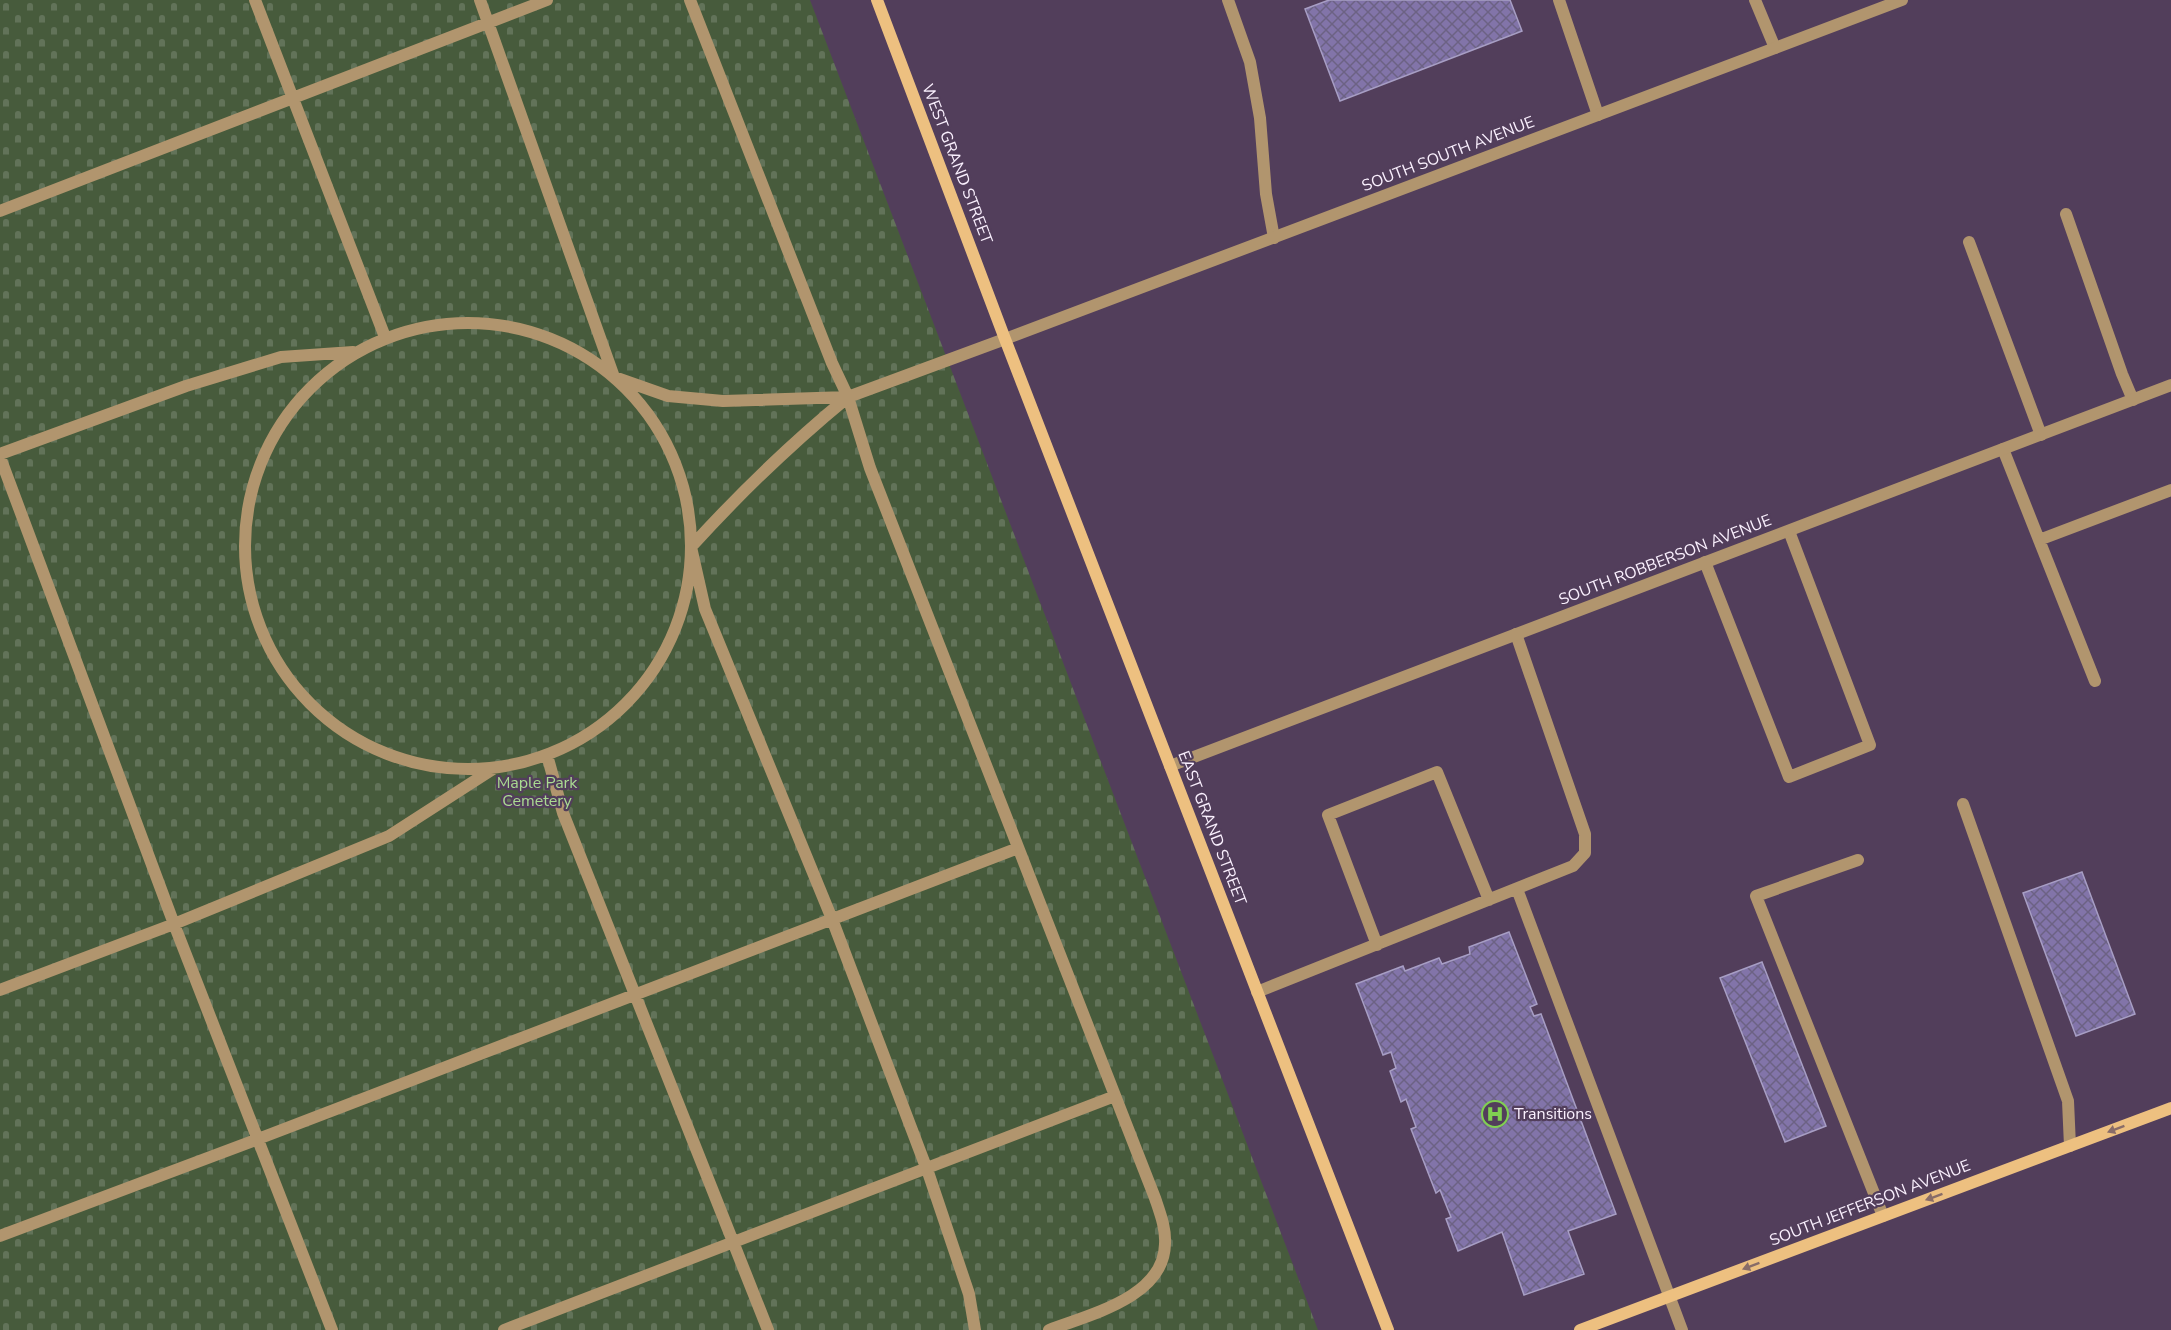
<svg xmlns="http://www.w3.org/2000/svg" width="2171" height="1330" font-family="'Nunito Sans',sans-serif">
  <defs>
    <pattern id="cemetery-stones" width="16" height="16" patternUnits="userSpaceOnUse" patternTransform="scale(1.5)"><rect width="16" height="16" fill="#475b3c"/><path d="M2 7V4a2 2 0 0 1 4 0v3zM10 15v-3a2 2 0 0 1 4 0v3z" fill="#627359"/></pattern>
    <pattern id="building-cross-hatch" width="8" height="8" patternUnits="userSpaceOnUse" patternTransform="scale(1.5)"><rect width="8" height="8" fill="#8274a9"/><path d="M0 0l8 8M0 8l8-8" fill="none" stroke="#6c6284"/></pattern>
  </defs>
  <rect width="100%" height="100%" fill="#523e5b"/>
  <path fill="url(#cemetery-stones)" d="M0 0H810L1318 1330H0Z"/>
  <path fill="url(#building-cross-hatch)" stroke="#a79ec4" stroke-width="1.5" d="M1329 0H1510L1522 31 1340 101 1305 9Z
    M2082 872 2135 1014 2076 1036 2023 893Z
    M1509 932 1537 1004 1530 1007 1534 1016 1541 1014 1616 1214 1568 1231 1584 1274 1524 1295 1502 1232 1458 1251 1446 1219 1451 1217 1440 1190 1436 1193 1411 1129 1416 1127 1406 1099 1401 1102 1390 1071 1396 1068 1391 1052 1383 1055 1356 984 1403 966 1405 971 1439 958 1442 964 1470 954 1469 947Z
    M1762 962 1826 1126 1785 1142 1720 978Z"/>
  <g fill="none" stroke-linecap="round" stroke-linejoin="round">
    <path stroke="#b1956e" stroke-width="12" d="M255 0 385 337
      M480 0 614 377 668 396 723 401 848 397 1005 339
      M690 0 832 363 848 397 870 468 1155 1198C1160 1213 1166 1228 1165 1244 1164 1297 1091 1314 1049 1330
      M1228 0 1250 62 1260 118 1266 194 1274 238
      M1559 0 1598 115
      M1755 0 1775 48
      M0 211 547 0
      M2066 214 2122 374 2133 400
      M1969 242 2041 435
      M245 546a223 223 0 1 1 446 0a223 223 0 1 1-446 0Z
      M848 397C792 443 740 493 691 547L705 609 832 919 929 1175 969 1294 975 1330
      M2003 449 2095 681
      M0 454 186 386 281 357 353 352
      M0 457 174 924 332 1330
      M2039 540 2171 490
      M1705 562 1789 777 1870 745 1789 531
      M547 755 563 813 768 1330
      M1963 804 2068 1101 2070 1146
      M1858 860 1756 896 1883 1216
      M1517 889 1682 1330
      M1377 945 1328 815 1437 772 1489 900
      M0 990 174 924 389 836 493 769
      M1257 992 1573 866 1585 853V834L1516 634
      M0 1236 258 1139 1018 848
      M504 1330 1115 1096"/>
    <path stroke="#b1956e" stroke-width="12" d="M1005 339 1902 0
      M1170 766 2171 385"/>
    <path stroke="#edc080" stroke-width="12" d="M877 0 1005 339 1388 1330
      M1580 1330 2171 1108"/>
  </g>
  <defs><path id="oneway-solid" d="M-6-.8H1V-3.2L6.5 0L1 3.2V.8H-6Z" transform="scale(1.5)"/></defs>
  <g fill="#886c68">
    <use href="#oneway-solid" transform="translate(2116 1129) rotate(159)"/>
    <use href="#oneway-solid" transform="translate(1934 1197) rotate(160)"/>
    <use href="#oneway-solid" transform="translate(1751 1266) rotate(159)"/>
  </g>
  <defs>
    <symbol id="hospital-ring" viewBox="-11 -11 22 22"><circle r="9.5" fill="#523e5b" stroke="#80d051" stroke-width="1.5"/><path d="M-5-5h3v3.5h4V-5h3V5h-3V1.5h-4V5h-3Z" fill="#80d051"/></symbol>
  </defs>
  <g fill-rule="evenodd">
    <use href="#hospital-ring" x="1480" y="1099" width="30" height="30"/>
  </g>
  <g text-anchor="middle" dominant-baseline="central" stroke-width="4.5" stroke-linejoin="round" paint-order="stroke">
    <g font-size="16" fill="#faf0fe" stroke="#523e5b">
      <text transform="translate(1448 154) rotate(-21)">SOUTH SOUTH AVENUE</text>
      <text transform="translate(957 164) rotate(69)">WEST GRAND STREET</text>
      <text transform="translate(1665 560) rotate(-21)">SOUTH ROBBERSON AVENUE</text>
      <text transform="translate(1212 828) rotate(69)">EAST GRAND STREET</text>
      <text transform="translate(1870 1203) rotate(-21)">SOUTH JEFFERSON AVENUE</text>
    </g>
    <g font-size="16" fill="#aadb91" stroke="#523e5b">
      <text x="537" y="783">Maple Park<tspan x="537" dy="18">Cemetery</tspan></text>
    </g>
    <g font-size="16" fill="#faf0fe" stroke="#523e5b" text-anchor="start">
      <text x="1514" y="1114">Transitions</text>
    </g>
  </g>
</svg>
